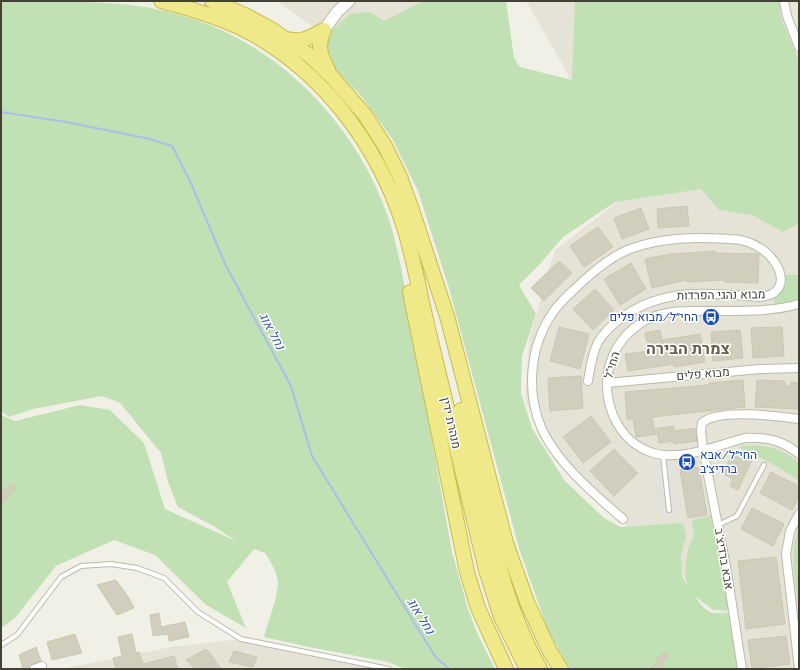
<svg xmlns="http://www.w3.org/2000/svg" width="800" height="670" font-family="Raleway,Heebo,sans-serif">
  <rect width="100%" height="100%" fill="#f1f0e7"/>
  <path fill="#e4e3d5" d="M277 1H425L338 45Z
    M526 1H799V669H732L725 615 554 460 525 400 529 340 555 250 616 203 568 74Z
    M241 639 381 669H62L171 647Z"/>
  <path fill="#e9e8d2" d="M791 1H799V33L796 30 791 10Z"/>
  <path fill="#c1e1b4" d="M1 1C49 2 99 0 146 7 172 12 198 19 221 30 298 65 361 137 388 217 394 233 397 250 401 267L452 552 468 609 477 633 495 669H405L388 662 309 647 264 637C268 622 278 597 278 582 277 571 270 561 265 553L254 549 227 582 246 628 206 605 155 555 114 540 56 566 15 618 1 628V415L15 421 80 405 110 410 144 443 165 509 236 541 215 527 178 507 168 482 161 453 120 403 102 396 33 409 9 417 1 411Z
    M423 1H506L514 58 520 67 572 80 575 1H781L780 15 799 62V221L798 224 783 232 752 215 719 210 701 189 615 202 563 237 539 265 519 285 536 314 522 356 521 393 532 428 564 480 604 518 620 527 683 523 686 536 681 555 682 576 688 586 685 577 686 561 689 546 694 536 692 520 711 516 729 610H713L695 596C706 613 710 614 728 613L738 669H570L548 631 519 548 449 288 418 191 393 140 362 97 326 59 324 47 333 29 350 14 370 12 384 21Z
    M783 275H799V301L774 307 775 294Z
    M755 445C775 448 784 450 799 463V480L769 462 738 447Z
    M799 528V617C797 591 788 551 799 528Z"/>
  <path fill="#e3e2de" d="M675 461 679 515 660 517 655 462Z"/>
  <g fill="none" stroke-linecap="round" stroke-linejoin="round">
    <path stroke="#aabee7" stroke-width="2" d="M1 112 66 122 150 139 172 146 190 181 226 266 291 386 312 456 436 658 450 669"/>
  </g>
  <path fill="#d1cebd" stroke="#cbc8b1" d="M687 206 689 226 658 228 657 209Z
    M641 208 649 229 622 239 614 218Z
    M598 227 613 247 584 267 570 246Z
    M715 251V253L759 254 758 283 724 282V280L687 282 686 280 652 288 645 259 659 256 661 260 660 256 675 253V254Z
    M559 261 572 273 544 301 531 288Z
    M631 263 646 289 620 305 604 279Z
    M595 289 614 310 593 330 573 309Z
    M559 327 589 334 580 369 550 361Z
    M782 327 784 356 753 358 751 328Z
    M660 330 662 340 700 334 705 362 674 367V364L628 371 625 354 649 351 645 333Z
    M740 330 743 358 713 361 711 332Z
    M581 376 583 408 550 411 548 378Z
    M743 380 745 407 652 417 654 429 674 426V431L695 428 697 441 674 444 673 441 659 443 658 434 636 437 633 419H627L625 392 709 385V383Z
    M757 380 785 381V386H791V382L799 383V409L755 407Z
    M591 416 611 442 583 463 563 437Z
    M614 449 638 473 614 496 590 471Z
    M743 451 754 456 738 490 730 486 733 479 723 474 732 454 740 458Z
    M699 467 707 515 688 518 680 470Z
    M771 472 799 486V497L792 510 760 493Z
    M10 484 16 488 1 505V493Z
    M752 508 784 524 773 546 741 529Z
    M776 557 785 624 746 629 738 561Z
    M116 580 129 598 134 608 117 615 97 585Z
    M159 613 161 627 185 622 189 637 169 641 168 634 153 636 150 615Z
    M75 634 82 653 52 660 47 642Z
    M132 634 136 653 139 652 143 664 174 656 178 669H116L113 658 122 656 118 637Z
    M786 636 790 664 752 669 748 640Z
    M36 647 41 661 32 664 29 669H23L19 655Z
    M206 649 210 653 221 669H195L186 660Z
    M234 651 257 657 253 667 229 662Z
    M666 652 669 657 662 662 666 669H649L658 662 657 658Z"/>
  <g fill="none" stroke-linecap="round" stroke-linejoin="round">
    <defs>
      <path id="service" d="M663 455 669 510
        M718 525 737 516 764 465
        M1 645 17 635 61 577 81 566 111 564 137 568 164 578 198 612 241 639 389 669"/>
      <path id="minor" d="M784 1 787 16 799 47
        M799 304C771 312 741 311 712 311 689 311 665 309 644 321 610 342 599 379 613 415 621 434 636 449 657 454 683 460 719 445 745 438 767 437 782 440 799 454
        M588 381C590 368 592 354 598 342 604 332 614 323 624 316 666 287 712 293 760 297 764 296 768 296 772 294 792 282 774 256 760 248 751 242 740 239 729 239 696 237 662 237 630 249 612 256 595 270 581 283 571 293 559 302 552 314 530 346 526 391 541 427 556 462 595 495 623 519
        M607 383 760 369 799 368
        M34 669 42 666
        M742 669 727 572 703 449 701 431 702 423C718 408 777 416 799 419
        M799 669 786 554 790 531 799 514"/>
      <path id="tertiary" d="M324 30 337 12 349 1"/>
      <path id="trunk" d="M161 1C189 8 215 16 241 28 321 68 377 143 404 227 415 263 421 301 430 337 449 415 467 492 486 570L501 617 527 669
        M212 1 245 15 271 29 310 56 332 77 365 115 385 146 400 177 412 210 447 316 506 543 527 602 549 650 561 669
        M324 30C317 45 320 55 328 70
        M287 39C303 43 310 37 324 30
        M410 292 467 572 478 608 506 669
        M461 410C469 445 478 479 486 514 499 569 512 619 540 669"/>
    </defs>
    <use href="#service" stroke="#bbbaaa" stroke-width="6"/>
    <use href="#minor" stroke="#bbbaaa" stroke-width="10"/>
    <use href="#tertiary" stroke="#bbbaaa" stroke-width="13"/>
    <use href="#trunk" stroke="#cabb48" stroke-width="16"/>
    <use href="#service" stroke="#fff" stroke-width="4"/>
    <use href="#minor" stroke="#fff" stroke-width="8"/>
    <use href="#tertiary" stroke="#fff" stroke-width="11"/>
    <use href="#trunk" stroke="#efe98a" stroke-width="14"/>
  </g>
  <defs>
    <symbol id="bus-disc" viewBox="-11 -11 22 22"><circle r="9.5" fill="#1a4fb4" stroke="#fff"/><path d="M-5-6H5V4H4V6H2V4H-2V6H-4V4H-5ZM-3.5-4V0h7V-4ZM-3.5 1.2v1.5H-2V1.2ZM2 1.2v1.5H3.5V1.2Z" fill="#fff"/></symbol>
  </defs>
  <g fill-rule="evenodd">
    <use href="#bus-disc" x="701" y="307" width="20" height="20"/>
    <use href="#bus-disc" x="677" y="452" width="20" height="20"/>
  </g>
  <g text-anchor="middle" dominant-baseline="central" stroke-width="3" stroke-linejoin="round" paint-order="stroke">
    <g font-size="12" fill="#434136" stroke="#fff">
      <text transform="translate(721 295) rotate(-1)">מבוא נהגי הפרדות</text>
      <text transform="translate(612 365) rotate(-73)">החי"ל</text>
      <text transform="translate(703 374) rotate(-5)">מבוא פלים</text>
      <text transform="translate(451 423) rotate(77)">מנהרת ידין</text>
      <text transform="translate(724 559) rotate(80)">אבא ברדיצ'ב</text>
    </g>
    <g font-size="12" fill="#164399" stroke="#fff" text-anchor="end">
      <text x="698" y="317">החי״ל/מבוא פלים</text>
      <text x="700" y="455" text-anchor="start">החי״ל/אבא<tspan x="700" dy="14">ברדיצ׳ב</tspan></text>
    </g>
    <g font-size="13" font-style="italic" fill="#3d5ea2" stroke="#fff">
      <text transform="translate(272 331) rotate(62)">נחל אוג</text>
      <text transform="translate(421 616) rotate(58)">נחל אוג</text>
    </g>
    <g font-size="16" font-weight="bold" fill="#65614f" stroke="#fff">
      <text x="688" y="348">צמרת הבירה</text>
    </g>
  </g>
  <rect width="800" height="670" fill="none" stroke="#434136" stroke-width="4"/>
</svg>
